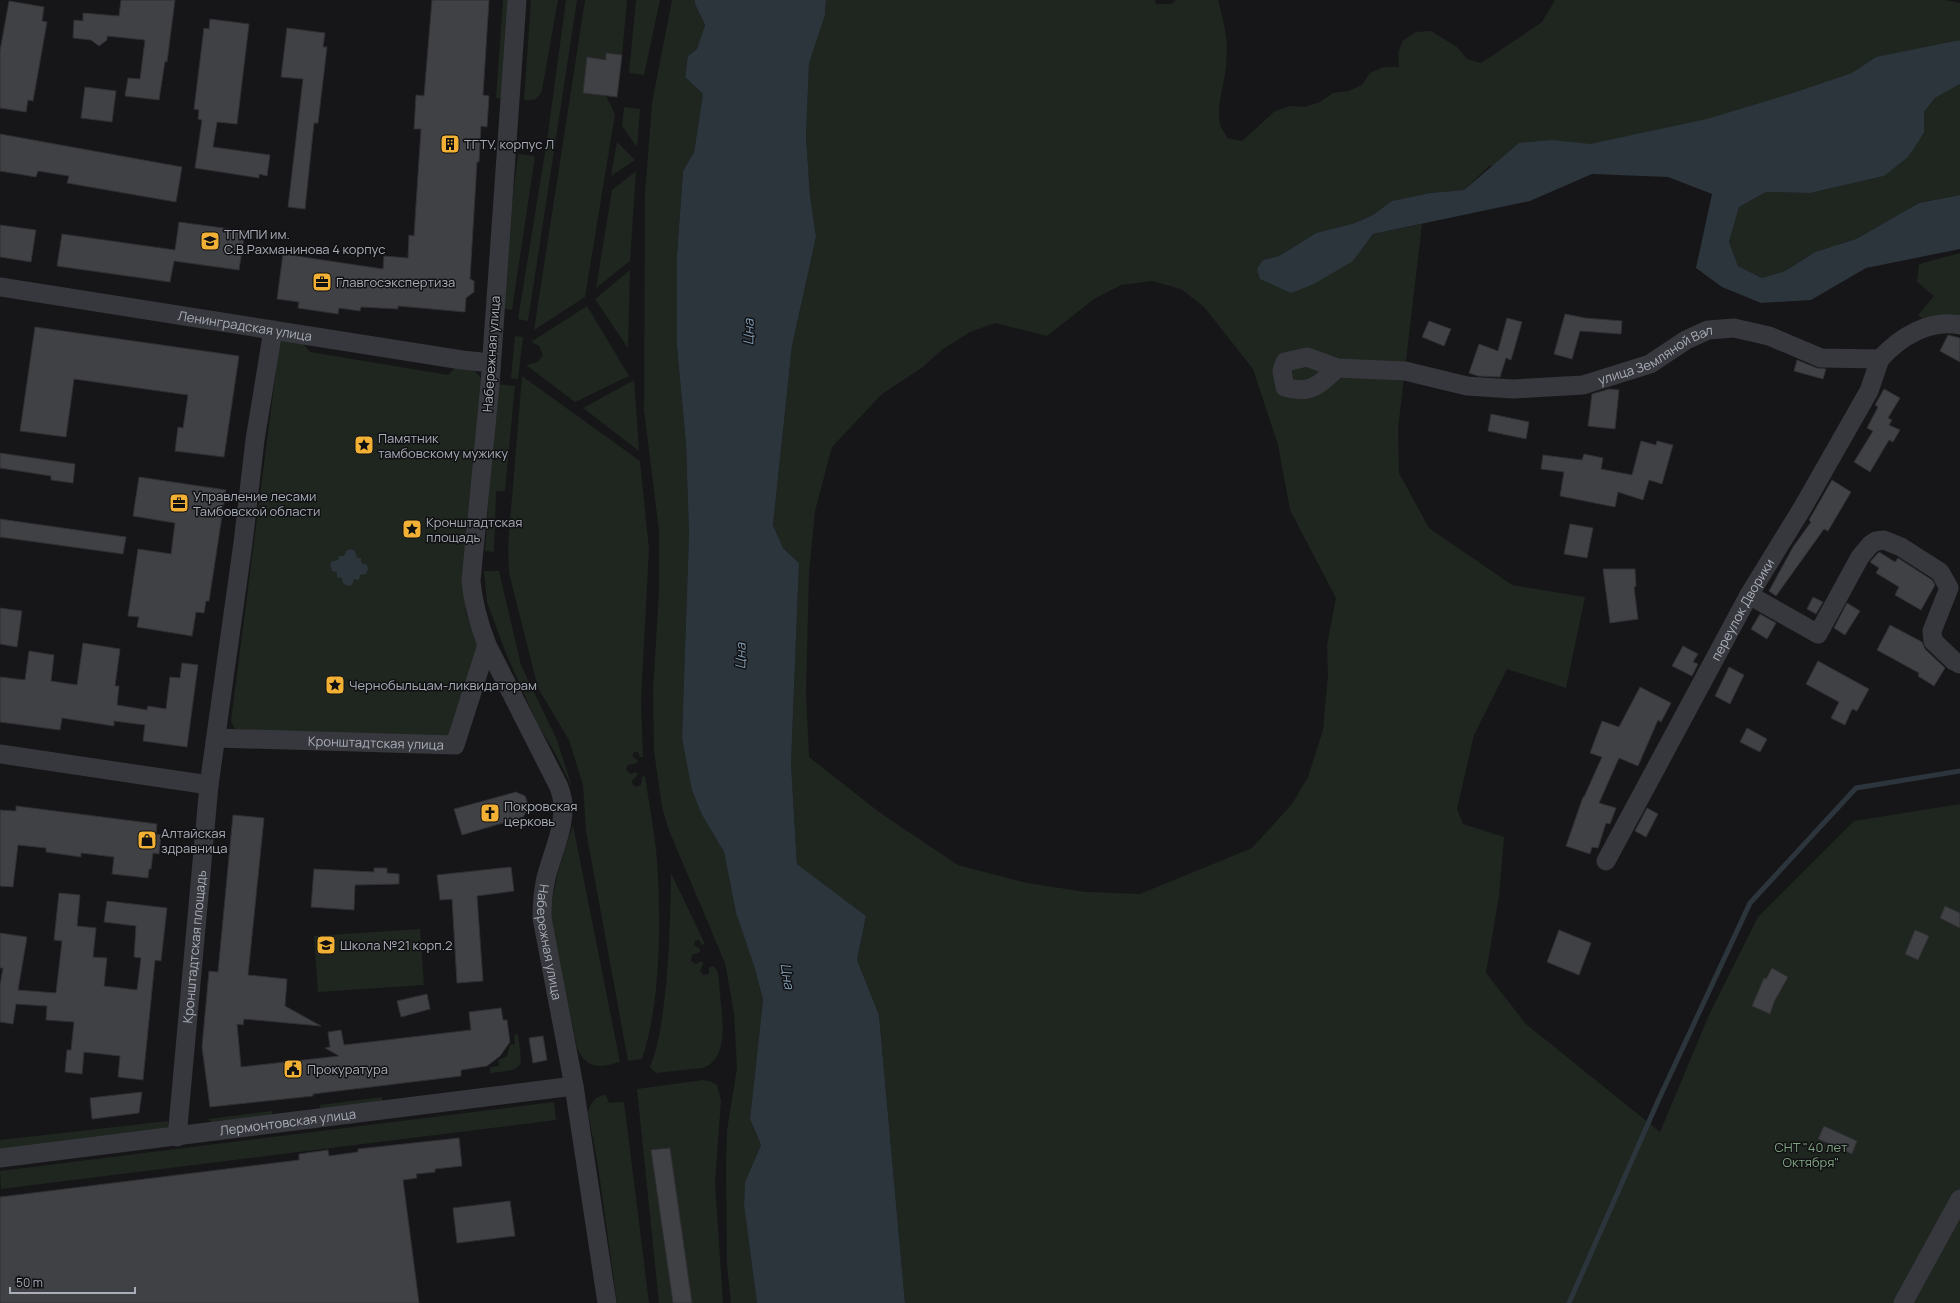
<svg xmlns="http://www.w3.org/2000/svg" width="1960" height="1303" font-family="Manrope,sans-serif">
  <rect width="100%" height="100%" fill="#161618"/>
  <path fill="#1e261f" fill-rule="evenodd" d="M503 0H511L504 99 496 98Z
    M531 0H558L542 90C538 100 533 101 524 100Z
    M566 0H577L528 321 518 319 547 140Z
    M585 0H627L622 55 606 53V60L587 57 583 93 606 96 615 114 585 297 534 330Z
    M636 0H660L644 75 629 73Z
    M672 0H695V4L705 25 697 49 688 56 685 77 703 94 694 152 683 171 677 255V347L686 444 689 533 682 738 702 815 724 852 736 913 755 969 763 1001 750 1119 761 1145 745 1182 744 1205 757 1303H731L727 1265 726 1165 727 1130 737 1068 734 1013 725 963 668 828 662 807 654 751 653 691 659 592V531L644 410 645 194 652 103Z
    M826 0H1155L1156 4H1171L1176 0H1218C1224 22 1229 42 1226 65 1225 83 1216 105 1220 124 1221 128 1225 133 1227 138L1242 141 1275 111 1290 106 1305 107 1320 102 1333 93 1348 91 1362 85 1370 73 1384 67H1399L1398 53 1403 40 1416 32 1431 31 1457 47 1467 59 1481 63 1542 22 1555 0H1945L1960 3V40L1952 42 1917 91 1489 166 1464 190 1430 193 1393 201 1373 215 1355 223 1316 233 1279 256 1263 260 1353 261 1373 234 1422 224 1398 429 1399 473 1429 528 1512 585 1585 597 1566 688 1507 669 1474 735 1457 809 1463 824 1504 837 1499 896 1486 973 1526 1024 1660 1132 1709 1015 1758 917 1854 821 1960 804V1303H905L879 1015 857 960 866 916 797 864 791 764 799 563 783 548 773 525 792 346 816 237 810 196 806 137 809 62 825 15ZM1152 281 1181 289 1204 307 1253 369 1278 445 1290 510 1336 598 1327 645 1328 675 1323 730 1308 777 1292 804 1252 848 1140 894 1086 892 1027 883 958 865 879 812 809 757 806 693 809 572 815 511 832 447 882 394 923 367 943 349 970 332 995 323 1047 336 1094 299 1121 285Z
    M1960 84V195L1919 203 1856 239 1815 252 1785 271 1762 278 1738 266 1729 242 1739 207 1766 192 1810 193 1884 176 1924 134V112L1935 98Z
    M624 107 640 109 637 147 622 126Z
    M617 142 635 160 611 176Z
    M518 154 535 156 512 310 499 308Z
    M636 171 630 261 596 288 612 190Z
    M1960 253V317L1954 314 1924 320 1918 315 1934 296 1917 282 1919 264Z
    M630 270 628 348 595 299Z
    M587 306 629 376 575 402 526 365 538 362 543 355 539 346 531 342Z
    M515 336 523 337 518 379 511 378Z
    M280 339 302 342 310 352 448 375 457 366C468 368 478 369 482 382L469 501 463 583 466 613 478 644 451 739 236 731 231 721ZM344 556 356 558 361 563 354 579 337 572 330 564 332 561 338 560Z
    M522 376 640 461 649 549 641 699 643 757H640L638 752H634L632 756 637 760V763L628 765 626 770 630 774 635 772 638 774 632 781 633 785 636 787 641 785 642 777 645 776C649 804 655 833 657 861 661 921 661 1002 642 1059L628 1061 586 831 583 785 569 740 538 688 509 573 508 546Z
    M634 380 639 451 583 408Z
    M496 384 515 386 505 491H496L494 552 485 551Z
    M484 571H499L521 665 557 740 572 787 554 751 538 725 505 651 487 602Z
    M573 825 620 1062C600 1068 587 1070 577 1048L551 921C551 887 563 857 573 825Z
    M671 873 705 944 702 945 699 940 695 941 694 945 700 949V952L692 955 691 961 696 964 702 961 703 964 700 970 703 975 709 974V968L713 966 717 970 719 979C719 1005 734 1056 703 1068L656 1073 650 1067C653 1059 656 1050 658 1041 669 986 670 929 671 873Z
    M420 929 424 985 318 992 314 936Z
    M518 1034C522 1070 527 1069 490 1073V1067L499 1066 498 1060 507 1056 510 1045 515 1044 514 1035Z
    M703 1080 712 1082 717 1085 721 1100 715 1182 723 1303H692L669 1148 651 1150 673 1303H659L637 1089Z
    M606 1095 609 1103 624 1102 649 1303H617L598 1166 588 1112C591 1102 595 1096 606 1095Z
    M382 1097V1104L321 1114 320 1105Z
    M554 1102 556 1120 1 1189 0 1171Z
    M272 1111 273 1120 212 1122 208 1119Z
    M168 1121 170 1131 0 1151V1140Z"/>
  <path fill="#2c353c" d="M695 0H826L825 15 809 63 806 137 810 196 816 237 792 346 773 525 783 548 799 563 791 764 797 864 866 916 857 960 879 1015 905 1303H757L744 1205 745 1182 761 1145 750 1119 763 1000 755 969 736 913 724 852 702 815 692 790 682 738 689 533 686 444 677 347V255L683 171 694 152 703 94 685 77 688 56 697 49 705 25 695 4Z
    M1960 40V84L1935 98 1924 112V133L1908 157 1884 176 1810 193 1766 192 1739 207 1729 242 1738 266 1762 278 1785 271 1815 252 1856 239 1919 203 1960 195V249L1866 268 1811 300 1761 303 1722 287 1696 268 1712 194 1668 177 1592 174 1530 201 1373 234 1353 261 1314 284 1291 293 1260 279 1257 269 1263 260 1279 256 1316 233 1355 223 1373 215 1392 201 1430 193 1464 190 1519 143 1552 140 1590 144 1707 119 1793 93 1852 73 1876 57Z
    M351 549 355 551 357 558H361V563L367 565 368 569 366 574 360 575 359 580 354 579 352 585 347 586 343 583 342 578 337 577V572L332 571 330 564 332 561 338 560 339 556H344L347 550Z"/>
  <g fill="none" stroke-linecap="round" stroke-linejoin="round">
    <path stroke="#2c353c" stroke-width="5" d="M1569 1303 1658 1101 1750 903 1856 788 1960 771"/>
  </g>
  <path fill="#404145" stroke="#303034" d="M121 0H175L167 62 165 61 159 100 125 96 128 78 140 79 145 40 107 36V40L99 46 91 40 73 38 74 20 83 21V13L119 16Z
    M432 0H489L483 95 489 96 487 127 481 126 479 162H477L470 279 474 281V292L466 298 465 312 398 306V309L361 307 360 311 339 308 338 314 298 308 299 302 277 299 283 254 383 269 384 256 408 258 409 235 414 236 421 129H414L416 95 424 96Z
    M9 1 44 7 42 21 47 22 33 101 28 100 26 112 0 108V51Z
    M210 19 249 24 237 124 217 122 213 147 270 155 267 176 259 174V178L195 168 202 120 198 119 199 110 194 109 204 28 209 29Z
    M287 28 325 33 323 47H327L318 123H314L305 209 288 207 303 79 281 77Z
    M606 53 622 55 617 97 583 93 587 57 606 60Z
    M85 87 116 91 112 122 81 118Z
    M0 134 182 167 176 202 67 183 69 176 38 171 36 177 0 171Z
    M179 222 245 231 239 270 174 261 170 282 57 266 62 234 175 250Z
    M0 225 36 230 31 262 0 257Z
    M1565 314 1585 318 1622 321 1621 334 1580 331 1572 359 1554 354Z
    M1507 318 1522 322 1511 360 1506 358 1500 377 1478 376 1469 373 1479 344 1498 351Z
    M1429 321 1451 329 1444 346 1422 337Z
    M35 327 239 356 224 457 175 451 178 427 183 428 188 395 74 379 66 437 20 431Z
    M1948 335 1960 338V362L1940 351Z
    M1797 360 1817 368 1826 369 1823 379 1794 371Z
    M1609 389 1619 390 1615 429 1588 426 1592 394Z
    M1884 389 1900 398 1888 418 1892 420 1889 425 1900 430 1893 442 1889 440 1870 472 1854 462 1873 431 1867 428 1878 407 1875 405Z
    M1491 414 1529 422 1526 439 1488 431Z
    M1641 441 1656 445 1657 441 1673 445 1662 484 1649 480 1643 500 1618 492 1615 507 1560 496 1564 472 1541 469 1543 455 1582 460 1584 454 1603 458 1601 469 1632 475Z
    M0 453 75 464 73 483 51 480V476L0 468Z
    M139 477 226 490 209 601H206L204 613 196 612 192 636 137 627 139 617 128 616 138 549 171 554 175 523 133 516Z
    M1832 480 1851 492 1828 531 1824 529 1776 596 1769 591 1793 547 1811 522 1809 520Z
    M0 519 126 537 123 554 0 537Z
    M1570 524 1593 528 1587 558 1564 554Z
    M1879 552 1895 562 1898 558 1932 580 1935 585 1921 610 1895 595 1899 587 1876 573 1879 568 1870 562Z
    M1603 569H1635L1636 586 1634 587 1638 619 1610 623Z
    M1813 597 1823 602 1816 614 1807 609Z
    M1847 603 1860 611 1845 635 1834 628Z
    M0 608 22 611 17 647 0 644Z
    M1760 614 1776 623 1767 639 1751 629Z
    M1890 625 1922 642 1925 649 1945 668 1934 686 1918 676 1919 673 1877 650Z
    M83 643 120 649 115 686H119L117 705 147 710 148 706 166 709 170 677 180 678 182 663 198 665 187 747 143 741 145 725 114 721V726L62 718 60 730 0 722V677L25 680 29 651 54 655 51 681 77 685Z
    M1683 646 1698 654 1693 662 1698 664 1692 676 1672 666Z
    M1818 661 1869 689 1857 711 1852 709 1845 725 1831 718 1839 702 1806 684Z
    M1729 667 1744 675 1730 704 1715 696Z
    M1640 687 1671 703 1661 722 1658 720 1638 766 1619 758 1599 803 1616 808 1610 824 1606 823 1598 848 1592 847 1590 854 1566 846 1583 797H1584L1602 757 1590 753 1602 721 1619 727Z
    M1747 728 1767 739 1760 752 1740 742Z
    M516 792 525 796 529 807 523 817 462 835 454 809Z
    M16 806 157 824 156 834 161 835 159 854 153 853 151 869H149L148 878 112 874 114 857 81 853V857L46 852V848L18 845 13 887 0 886V810L16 811Z
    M1647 808 1658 814 1646 837 1635 831Z
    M233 815 264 818 248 975 287 979 285 1006 321 1026 244 1019 243 1025 237 1024 241 1067 339 1056 325 1048 330 1047 328 1032 341 1030 344 1045 471 1030 469 1012 501 1008 503 1020H507L510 1042 500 1056 487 1066 461 1070V1076L313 1094V1096L210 1107 202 1047 209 971 218 972Z
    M511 867 514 891 477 896 483 981 457 983 452 899 440 900 437 875Z
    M374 868H387V873L399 874V884L355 885 354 910 311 907 314 869 374 872Z
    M59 893 80 895 77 926 96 928 93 957 107 958 104 986 137 990 141 958 134 957 136 926 104 922 107 901 167 908 161 961 155 960 143 1080 118 1077 120 1056 84 1052 82 1074 65 1072 67 1050H71L74 1022 46 1020 47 1006 16 1004 13 1024 0 1022V985L3 968H0V933L27 937 18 990 56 993 62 941 54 940Z
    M1945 906 1960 913V928L1940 918Z
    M1559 930 1591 943 1579 975 1547 962Z
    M1915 930 1929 936 1918 960 1905 954Z
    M1772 968 1788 977 1774 1002 1770 1014 1752 1006 1764 978 1766 979Z
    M427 994 430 1009 401 1017 397 1001Z
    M543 1036 547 1060 533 1063 529 1038Z
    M142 1092 139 1113 92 1119 90 1098Z
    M1824 1126 1857 1141 1852 1154 1818 1139Z
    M459 1138 462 1166 435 1169V1172L416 1174 417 1178 403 1180 419 1303H0V1197L299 1160V1154L328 1150 329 1156 358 1152V1149Z
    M670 1148 692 1303H673L651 1150Z
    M510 1201 515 1236 457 1243 453 1208Z"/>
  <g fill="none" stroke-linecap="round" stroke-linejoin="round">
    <g stroke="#37383d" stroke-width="19">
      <path id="s1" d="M517 0 490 384 471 581C473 604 479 624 487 645L559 787C561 793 563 799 563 805 564 830 552 854 546 878 543 891 542 904 542 918L574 1086 607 1303"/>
      <path id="s2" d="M0 287 462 360 491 363"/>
      <path id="s3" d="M1337 368C1320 385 1309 395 1285 387L1282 371 1285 362 1307 357 1337 368 1405 371 1467 386 1513 389 1583 385 1650 364 1686 340 1708 330 1734 328 1769 336 1821 358 1880 359C1900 337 1929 319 1960 325"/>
      <path d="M1749 595 1818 634 1860 557 1870 545 1876 541 1884 540 1901 547 1940 572 1949 588 1932 631 1933 641 1954 661 1960 664"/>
      <path id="s4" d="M216 738 455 745 487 645"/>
      <path d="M0 754 209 785"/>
      <path id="s5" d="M1606 861 1749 595 1803 507 1869 391 1880 359"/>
      <path id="s6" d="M177 1137 209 785 243 543 255 440 273 330"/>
      <path id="s7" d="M0 1158 574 1086"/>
      <path d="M1903 1303 1960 1199"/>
    </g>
  </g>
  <defs>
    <symbol id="building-square" viewBox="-11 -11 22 22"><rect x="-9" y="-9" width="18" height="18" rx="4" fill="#f2b134" stroke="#111113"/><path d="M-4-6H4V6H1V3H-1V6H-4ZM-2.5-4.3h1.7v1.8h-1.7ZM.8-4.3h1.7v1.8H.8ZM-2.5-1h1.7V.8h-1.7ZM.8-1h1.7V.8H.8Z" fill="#111"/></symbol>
    <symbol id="university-square" viewBox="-11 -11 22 22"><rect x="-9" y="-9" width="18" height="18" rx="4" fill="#f2b134" stroke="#111113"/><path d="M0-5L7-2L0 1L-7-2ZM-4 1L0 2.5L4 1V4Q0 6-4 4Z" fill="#111"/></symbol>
    <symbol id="office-square" viewBox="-11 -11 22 22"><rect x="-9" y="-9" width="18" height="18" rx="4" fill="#f2b134" stroke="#111113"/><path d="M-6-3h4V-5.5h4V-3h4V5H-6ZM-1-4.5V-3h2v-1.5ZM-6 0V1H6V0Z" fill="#111"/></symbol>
    <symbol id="sight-square" viewBox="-11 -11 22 22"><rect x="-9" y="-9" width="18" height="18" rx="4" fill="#f2b134" stroke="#111113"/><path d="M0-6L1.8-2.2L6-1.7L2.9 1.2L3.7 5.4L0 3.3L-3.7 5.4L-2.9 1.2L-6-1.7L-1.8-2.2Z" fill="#111"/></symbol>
    <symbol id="church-square" viewBox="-11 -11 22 22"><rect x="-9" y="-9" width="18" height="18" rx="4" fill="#f2b134" stroke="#111113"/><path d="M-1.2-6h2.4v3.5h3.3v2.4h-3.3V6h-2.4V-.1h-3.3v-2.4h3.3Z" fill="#111"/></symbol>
    <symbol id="shop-square" viewBox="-11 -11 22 22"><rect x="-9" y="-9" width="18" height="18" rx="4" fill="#f2b134" stroke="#111113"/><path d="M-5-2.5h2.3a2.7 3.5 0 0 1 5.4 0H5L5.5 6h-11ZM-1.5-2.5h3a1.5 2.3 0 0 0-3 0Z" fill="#111"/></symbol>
    <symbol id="school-square" viewBox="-11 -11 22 22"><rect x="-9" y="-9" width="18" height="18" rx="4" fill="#f2b134" stroke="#111113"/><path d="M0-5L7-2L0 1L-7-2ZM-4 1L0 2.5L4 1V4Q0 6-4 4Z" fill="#111"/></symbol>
    <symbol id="civic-square" viewBox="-11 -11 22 22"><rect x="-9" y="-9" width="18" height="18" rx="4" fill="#f2b134" stroke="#111113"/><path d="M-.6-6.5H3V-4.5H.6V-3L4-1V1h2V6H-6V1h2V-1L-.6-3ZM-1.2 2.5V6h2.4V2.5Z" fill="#111"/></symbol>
  </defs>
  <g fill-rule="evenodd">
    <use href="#building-square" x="439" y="133" width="22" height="22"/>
    <use href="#university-square" x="199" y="230" width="22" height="22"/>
    <use href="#office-square" x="311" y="271" width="22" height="22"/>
    <use href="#sight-square" x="353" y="434" width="22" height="22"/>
    <use href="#office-square" x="168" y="492" width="22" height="22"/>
    <use href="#sight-square" x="401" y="518" width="22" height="22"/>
    <use href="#sight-square" x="324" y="674" width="22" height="22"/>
    <use href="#church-square" x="479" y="802" width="22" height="22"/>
    <use href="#shop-square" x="136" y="829" width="22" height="22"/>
    <use href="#school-square" x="315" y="934" width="22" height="22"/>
    <use href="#civic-square" x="282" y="1058" width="22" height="22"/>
  </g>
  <g text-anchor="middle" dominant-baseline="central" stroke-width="3" stroke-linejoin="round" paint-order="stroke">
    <g font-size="13" fill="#a8adb8" stroke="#111113" text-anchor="start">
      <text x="464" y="144">ТГТУ, корпус Л</text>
      <text x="224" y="234">ТГМПИ им.<tspan x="224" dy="15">С.В.Рахманинова 4 корпус</tspan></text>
      <text x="336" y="282">Главгосэкспертиза</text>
      <text x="378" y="438">Памятник<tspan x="378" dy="15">тамбовскому мужику</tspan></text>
      <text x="193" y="496">Управление лесами<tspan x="193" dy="15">Тамбовской области</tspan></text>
      <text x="426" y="522">Кронштадтская<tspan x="426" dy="15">площадь</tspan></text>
      <text x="349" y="685">Чернобыльцам-ликвидаторам</text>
      <text x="504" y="806">Покровская<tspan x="504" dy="15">церковь</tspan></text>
      <text x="161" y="833">Алтайская<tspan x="161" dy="15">здравница</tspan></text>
      <text x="340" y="945">Школа №21 корп.2</text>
      <text x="307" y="1069">Прокуратура</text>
    </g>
    <g font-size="13" fill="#a8adb8" stroke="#111113">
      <text stroke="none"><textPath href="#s2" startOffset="248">Ленинградская улица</textPath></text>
      <text transform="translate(491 354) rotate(-86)">Набережная улица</text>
      <text stroke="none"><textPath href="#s3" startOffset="467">улица Земляной Вал</textPath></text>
      <text stroke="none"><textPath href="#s5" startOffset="286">переулок Дворики</textPath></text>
      <text stroke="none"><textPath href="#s4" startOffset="160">Кронштадтская улица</textPath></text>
      <text stroke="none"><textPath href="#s1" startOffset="967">Набережная улица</textPath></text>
      <text stroke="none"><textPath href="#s6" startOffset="191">Кронштадтская площадь</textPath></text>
      <text stroke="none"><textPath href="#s7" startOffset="290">Лермонтовская улица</textPath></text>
    </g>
    <g font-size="13" fill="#7fa381" stroke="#111113">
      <text x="1811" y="1147">СНТ "40 лет<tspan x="1811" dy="15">Октября"</tspan></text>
    </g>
    <g font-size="14" font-style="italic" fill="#7f9bb3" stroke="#111113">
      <text transform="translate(748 332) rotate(-89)">Цна</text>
      <text transform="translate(740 656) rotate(-89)">Цна</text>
      <text transform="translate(788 976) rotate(81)">Цна</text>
    </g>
  </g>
  <path d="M10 1287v6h125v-6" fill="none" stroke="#a8adb8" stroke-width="2"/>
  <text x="16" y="1287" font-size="12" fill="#a8adb8" stroke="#111113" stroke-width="3" paint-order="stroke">50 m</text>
</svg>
